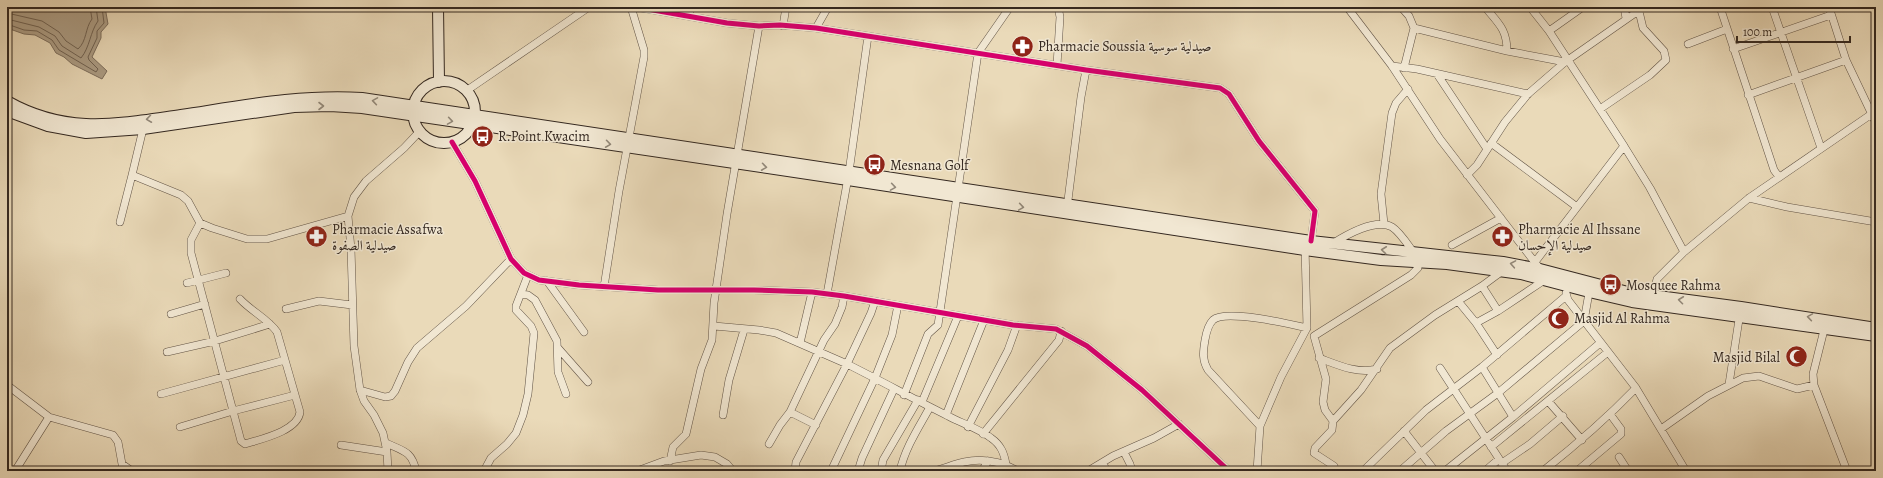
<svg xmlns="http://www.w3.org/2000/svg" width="1883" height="478" font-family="Alegreya,Amiri,serif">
  <rect width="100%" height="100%" fill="#eadab9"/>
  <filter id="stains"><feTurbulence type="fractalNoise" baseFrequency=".005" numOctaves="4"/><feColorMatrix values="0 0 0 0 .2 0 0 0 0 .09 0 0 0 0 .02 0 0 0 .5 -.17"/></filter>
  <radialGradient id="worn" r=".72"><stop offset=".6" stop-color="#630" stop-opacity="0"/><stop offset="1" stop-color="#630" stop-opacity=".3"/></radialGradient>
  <path fill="#ac9d85" stroke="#7c6e5d" d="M7 7H105L108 24 101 32V38L92 57 107 71 102 79 72 64 64 57 56 53 50 43 35 35 24 34 7 28Z"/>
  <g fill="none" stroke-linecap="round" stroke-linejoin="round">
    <path stroke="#706252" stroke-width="1" d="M7 13 42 21 59 32 66 41 78 49C87 41 85 28 92 19L90 7
      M7 19 39 27 55 36 62 46 81 58C90 47 90 32 98 21L96 7
      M7 24 24 30 37 31 52 40 59 50 96 72 98 69 89 60 88 57 97 38V31L104 23 102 7"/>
    <defs>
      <path id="street" d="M636 7 727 23 759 26 780 25 816 28 1086 70 1220 88 1229 94 1259 141 1315 211 1311 241
        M1347 7 1392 66 1440 139 1540 269
        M1401 7 1409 16 1414 28 1404 68
        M1485 7C1498 23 1507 29 1507 51
        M1530 7 1549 31 1624 146 1650 188 1684 252
        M1624 7 1626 18
        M1720 7 1774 170 1779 177
        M1772 7 1821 148
        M1829 7 1846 60 1876 123
        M690 15V7
        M783 26 786 7
        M816 28 828 7
        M1414 28 1507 51 1565 62
        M1549 31 1583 7
        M1688 44 1727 29
        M1733 49 1831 15
        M1057 65 1060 17 1058 7
        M1392 66 1417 69 1528 94
        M1437 74 1487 149
        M466 91 589 7
        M1748 95 1846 60
        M1600 109 1650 75 1666 60 1664 51 1643 28 1638 7
        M143 129 132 175 181 195 188 201 200 223 212 228 247 239H267L348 216
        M452 142 475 181 511 259 524 273 539 280 579 285 658 290H754L812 292 844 296 1013 325 1056 329 1087 346 1142 390 1229 471
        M1491 143 1577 207
        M1467 175 1477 165 1505 122 1528 94 1565 62 1644 7
        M1749 198 1787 207 1876 222
        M1067 208 1081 97 1086 70
        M120 222 132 175
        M200 223 191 240V253L241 441 245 444C261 439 298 431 300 412L277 332C268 319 251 311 240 299
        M1384 224 1381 194 1392 113 1396 103 1408 89
        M1332 244C1346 235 1376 218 1392 227 1400 232 1408 245 1414 253
        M1452 245 1501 218
        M1535 262 1624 146
        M547 281 584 332
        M187 283 226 273
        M1482 286 1498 311
        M604 287 619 191 644 57V50L631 7
        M1566 293 1568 300 1636 388 1686 471
        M521 294 528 295 535 300 557 341 558 372 566 394
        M827 294 849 172 868 36
        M1652 299 1657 279 1684 252 1749 198 1876 111
        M1458 301 1476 323 1497 355
        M286 309 319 301 352 305
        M171 314 205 304
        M1476 323 1498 311 1543 281
        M714 326 759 330 776 333 847 364 871 313 875 301
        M800 343 812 292
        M558 348 588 382
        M167 352 215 341 270 324
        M1319 358C1338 365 1357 374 1377 369
        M1482 367 1513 417
        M1440 368 1507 471
        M1729 384 1740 313
        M7 385 49 417 113 435 118 442 122 464 132 471
        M1814 385 1813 374 1825 326
        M360 390 385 397 391 396 395 391 408 362 417 348 466 306 511 259
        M161 394 285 360
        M904 395 928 334 938 325 978 53 1010 7
        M1548 401 1582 440
        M922 402 958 316
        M790 412 816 425
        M723 415 729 380 744 330
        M946 415 984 320
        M1333 421 1325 410 1323 402 1326 379 1314 336 1411 275 1418 268 1417 258
        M1260 426 1208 370C1202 360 1203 352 1205 340 1206 334 1208 325 1213 320 1225 309 1290 324 1307 328
        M180 427 233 411 295 395
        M968 427 1008 350 1017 325
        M1661 429 1708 396 1743 378 1759 376 1797 389 1814 385 1847 471
        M1404 431 1435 471
        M983 434 1059 340 1061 331
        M386 443C403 451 412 451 416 471
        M769 444 780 425 790 412 824 340 835 324 842 307 844 296
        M341 445 387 452
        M1491 447 1608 352
        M1124 452 1130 464 1132 471
        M1619 457 1628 471
        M670 461 673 447 686 434 701 369 712 340 714 303 727 214 759 26
        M1103 462 1106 471
        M1502 463 1530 444 1563 416
        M1334 466 1314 453 1315 448 1332 430 1333 421 1361 390 1390 348 1435 315 1482 286 1501 272
        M15 471 49 417
        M388 471 387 452 383 433 374 415 364 401 360 390 354 346 351 249 348 216 354 197 366 181 404 148 420 131
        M484 471 491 458 507 444 516 433 523 415 528 394 534 333 531 326 516 310V306L528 275
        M637 471 664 461 701 455 715 457 727 464 733 471
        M795 471 796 462 847 364C881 381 914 399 948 416 961 423 980 429 991 438 1001 445 1004 453 1006 464
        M831 471 875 378 892 335 898 305
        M858 471 862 458 894 389
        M881 471 883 460 918 400
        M900 471C905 448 919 427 930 407
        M933 471C944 469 953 464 964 462 983 458 1002 462 1018 471
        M982 471 988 461
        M1088 471 1113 456 1154 438 1179 424
        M1257 471 1260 426 1281 377 1307 328 1305 246
        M1363 471 1426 410 1482 367 1566 296
        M1400 471 1446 431 1498 393 1584 321 1590 287
        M1445 471 1513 417 1600 343
        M1485 471 1499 459
        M1543 471C1576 445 1607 418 1636 388
        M1577 471 1621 434V429L1610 414"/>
      <path id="secondary" d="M438 7 439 82
        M413 112a31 31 0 1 1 62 0a31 31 0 1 1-62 0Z
        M7 101C67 135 117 124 181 115 241 106 301 94 362 98L1311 241 1503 262 1540 269 1628 292 1741 307 1876 328
        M7 111 48 126 86 133 143 129 294 107 330 106 362 108 848 180 1305 250 1381 260 1447 264 1521 274 1589 292 1632 302 1876 336"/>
    </defs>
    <use href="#street" stroke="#625446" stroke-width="8"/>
    <use href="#secondary" stroke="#342820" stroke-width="12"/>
    <use href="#street" stroke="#f1e7d2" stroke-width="7"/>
    <use href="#secondary" stroke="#f1e7d2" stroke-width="10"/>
    <defs>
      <path id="cycleway" d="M636 7 727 23 759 26 780 25 816 28 1086 70 1220 88 1229 94 1259 141 1315 211 1311 241
        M452 142 475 181 511 259 524 273 539 280 579 285 658 290H754L812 292 844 296 1013 325 1056 329 1087 346 1142 390 1229 471"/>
    </defs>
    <use href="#cycleway" stroke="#f1e7d2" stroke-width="8"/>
    <use href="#cycleway" stroke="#d6006c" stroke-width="5"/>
  </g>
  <defs><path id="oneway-chevron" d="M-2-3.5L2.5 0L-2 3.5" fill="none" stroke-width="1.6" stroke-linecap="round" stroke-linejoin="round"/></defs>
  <g stroke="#928879">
    <use href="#oneway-chevron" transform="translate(375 101) rotate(-171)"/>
    <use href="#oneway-chevron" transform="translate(321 106)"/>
    <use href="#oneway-chevron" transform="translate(149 119) rotate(172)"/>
    <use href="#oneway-chevron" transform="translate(450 121) rotate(9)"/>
    <use href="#oneway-chevron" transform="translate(608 144) rotate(8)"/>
    <use href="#oneway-chevron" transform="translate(764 167) rotate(8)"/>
    <use href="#oneway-chevron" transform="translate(893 187) rotate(9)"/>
    <use href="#oneway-chevron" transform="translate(1021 207) rotate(9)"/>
    <use href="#oneway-chevron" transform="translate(1384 250) rotate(-174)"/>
    <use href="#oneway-chevron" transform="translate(1513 264) rotate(-170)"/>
    <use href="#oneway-chevron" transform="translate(1681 300) rotate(-173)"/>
    <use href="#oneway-chevron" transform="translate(1810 317) rotate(-171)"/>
  </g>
  <defs>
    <symbol id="pharmacy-disc" viewBox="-11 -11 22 22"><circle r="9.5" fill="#8f2418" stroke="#f1e7d2"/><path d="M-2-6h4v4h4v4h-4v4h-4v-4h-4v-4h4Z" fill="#fff"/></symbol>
    <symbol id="bus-disc" viewBox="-11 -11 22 22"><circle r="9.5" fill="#8f2418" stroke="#f1e7d2"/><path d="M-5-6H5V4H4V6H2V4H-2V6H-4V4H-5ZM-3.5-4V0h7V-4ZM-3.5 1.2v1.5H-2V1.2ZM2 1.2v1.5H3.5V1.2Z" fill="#fff"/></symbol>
    <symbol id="mosque-disc" viewBox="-11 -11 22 22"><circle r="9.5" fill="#8f2418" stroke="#f1e7d2"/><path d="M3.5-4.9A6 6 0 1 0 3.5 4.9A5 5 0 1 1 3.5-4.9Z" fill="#fff"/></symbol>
  </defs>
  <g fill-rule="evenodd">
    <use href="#pharmacy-disc" x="1010" y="34" width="25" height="25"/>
    <use href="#bus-disc" x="470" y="124" width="25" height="25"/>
    <use href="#bus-disc" x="862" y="152" width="25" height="25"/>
    <use href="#pharmacy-disc" x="304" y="224" width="25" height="25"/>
    <use href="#pharmacy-disc" x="1490" y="224" width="25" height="25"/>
    <use href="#bus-disc" x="1598" y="272" width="25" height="25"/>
    <use href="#mosque-disc" x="1546" y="306" width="25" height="25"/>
    <use href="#mosque-disc" x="1784" y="344" width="25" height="25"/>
  </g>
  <g text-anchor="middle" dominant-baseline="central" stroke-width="3" stroke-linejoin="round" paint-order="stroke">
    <g font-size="14" fill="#342820" stroke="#f1e7d2" text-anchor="start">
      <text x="1038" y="46">Pharmacie Soussia صيدلية سوسية</text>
      <text x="498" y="136">R.Point Kwacim</text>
      <text x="890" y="165">Mesnana Golf</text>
      <text x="332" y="229">Pharmacie Assafwa<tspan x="332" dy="16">صيدلية الصفوة</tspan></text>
      <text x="1518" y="229">Pharmacie Al Ihssane<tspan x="1518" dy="16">صيدلية الإحسان</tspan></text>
      <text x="1626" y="285">Mosquee Rahma</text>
      <text x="1574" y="318">Masjid Al Rahma</text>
      <text x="1780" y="357" text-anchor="end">Masjid Bilal</text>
    </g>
  </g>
  <rect width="1883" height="478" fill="none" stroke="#eadab9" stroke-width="24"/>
  <rect x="8" y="8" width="1867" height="462" fill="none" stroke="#342820" stroke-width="2"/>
  <rect x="12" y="12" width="1859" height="454" fill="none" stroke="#342820"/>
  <path d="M1737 36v6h113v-6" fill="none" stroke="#342820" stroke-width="2"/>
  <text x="1743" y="36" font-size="12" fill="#342820" stroke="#f1e7d2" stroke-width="3" paint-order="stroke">100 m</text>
  <rect width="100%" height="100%" filter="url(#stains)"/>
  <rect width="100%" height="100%" fill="url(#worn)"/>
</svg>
